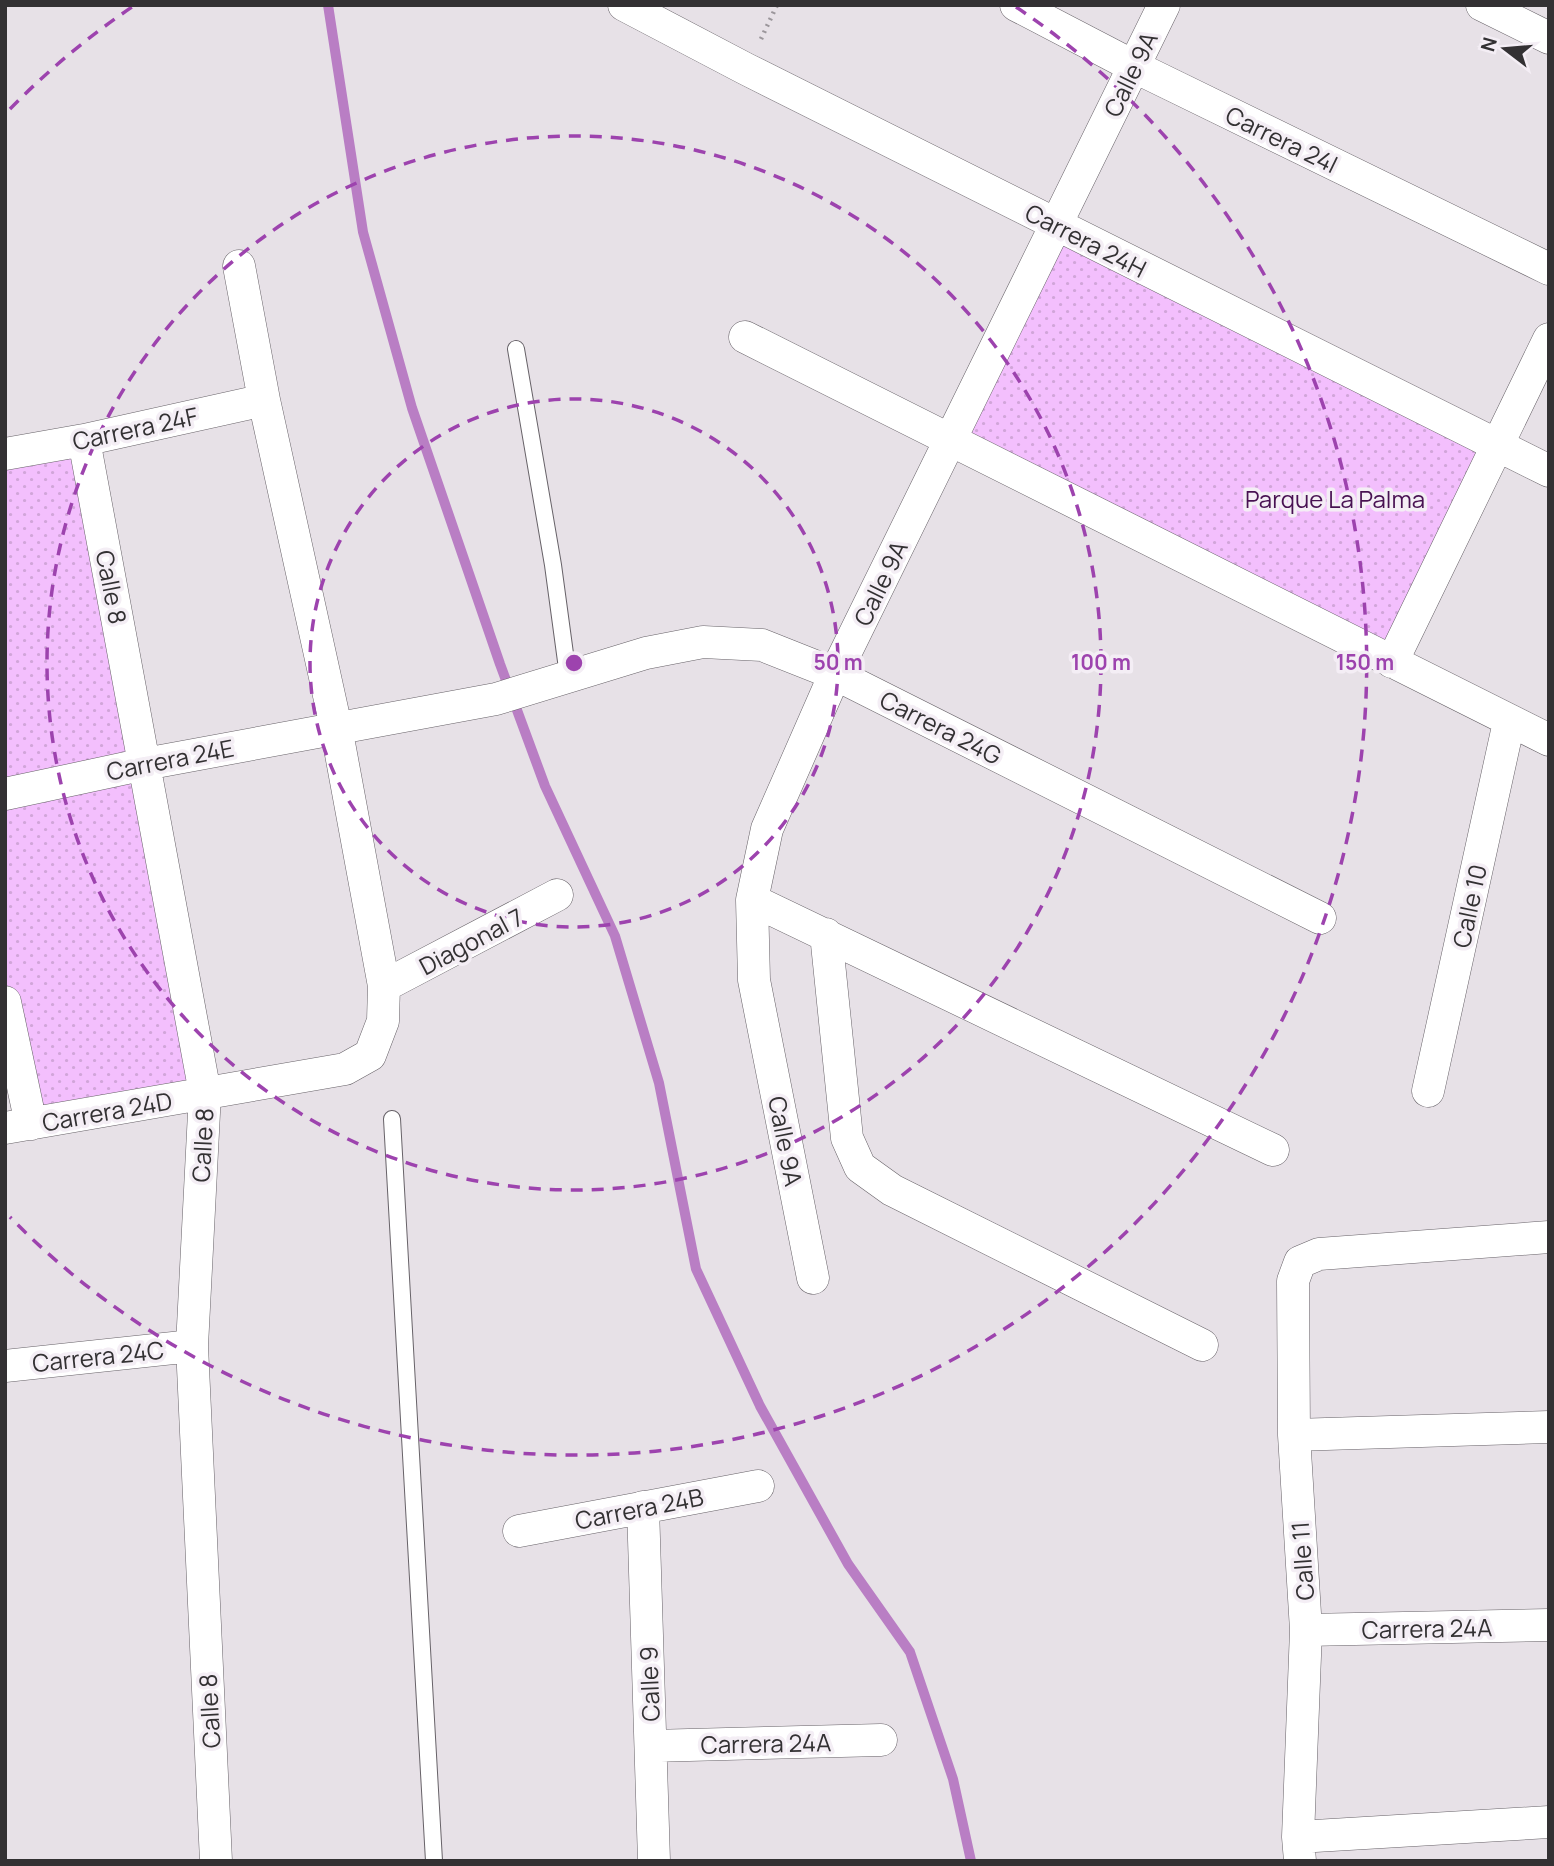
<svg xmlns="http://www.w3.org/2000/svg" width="1554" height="1866" font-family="Manrope,sans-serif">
  <defs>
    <pattern id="green-dots" width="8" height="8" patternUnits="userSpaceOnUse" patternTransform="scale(1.75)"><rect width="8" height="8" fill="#f3bffd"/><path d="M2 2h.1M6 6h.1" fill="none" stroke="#d1a5d9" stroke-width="1.8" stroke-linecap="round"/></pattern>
  </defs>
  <rect width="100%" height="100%" fill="#e7e1e7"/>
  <path fill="url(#green-dots)" d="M1056 225 1498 446 1392 662 951 440Z
    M84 440 205 1093 31 1124 5 1002V454Z"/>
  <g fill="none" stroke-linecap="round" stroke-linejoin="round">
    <path stroke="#b97ec4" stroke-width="10" d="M328 5 363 232 412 408 500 664 545 786 615 936 659 1083 696 1269 760 1406 848 1564 910 1652 953 1779 971 1861"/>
    <defs>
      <path id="service" d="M516 349 553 565 568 676
        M392 1119 434 1861"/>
      <path id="minor" d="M624 5 746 69 1549 471
        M1016 5 1133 66 1549 269
        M1482 5 1549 38
        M745 337 1549 740
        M84 440 205 1093 192 1346 216 1861
        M5 454 84 440 264 400
        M1392 662 1549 339
        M5 794 145 764 496 699 646 653 703 642 762 645 835 674 1320 918
        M752 900 1273 1150
        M826 934 847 1138 860 1167 892 1190 1202 1345
        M384 986 557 895
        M5 1002 31 1124
        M1428 1091 1509 722
        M5 1128 345 1069 370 1055 383 1021 384 986 336 727 264 400 239 266
        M813 1278 754 980 752 900 767 829 835 674 1164 5
        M5 1366 192 1346
        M1294 1435 1549 1427
        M643 1507 654 1861
        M519 1531 758 1486
        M1306 1630 1549 1625
        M651 1746 881 1740
        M1298 1837 1549 1822
        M1300 1861 1298 1837 1306 1630 1294 1435 1293 1281 1300 1262 1319 1254 1549 1237"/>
    </defs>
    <use href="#service" stroke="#676268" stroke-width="18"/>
    <use href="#minor" stroke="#676268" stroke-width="33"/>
    <path stroke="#9b969b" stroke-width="4.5" stroke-dasharray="2 5" stroke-linecap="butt" d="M761 39 777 5"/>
    <use href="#service" stroke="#fff" stroke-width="16"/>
    <use href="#minor" stroke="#fff" stroke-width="32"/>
  </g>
  <g fill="none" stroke="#9d43ae" stroke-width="3.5" stroke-dasharray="12 9">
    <circle cx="574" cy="663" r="264"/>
    <circle cx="574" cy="663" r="527"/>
    <path d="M10 109A791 791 0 0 1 132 7M1016 7A791 791 0 1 1 10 1217"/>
  </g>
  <g text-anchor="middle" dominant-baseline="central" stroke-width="7" stroke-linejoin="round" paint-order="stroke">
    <g font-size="24" fill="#333133" stroke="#f4eef5">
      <text transform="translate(1130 74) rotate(-64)">Calle 9A</text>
      <text transform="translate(1282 139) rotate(26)">Carrera 24I</text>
      <text transform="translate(1086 240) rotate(27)">Carrera 24H</text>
      <text transform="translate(135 428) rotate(-12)">Carrera 24F</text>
      <text transform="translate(880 583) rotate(-64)">Calle 9A</text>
      <text transform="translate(112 587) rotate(79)">Calle 8</text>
      <text transform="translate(941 727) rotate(27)">Carrera 24G</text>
      <text transform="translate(170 759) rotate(-11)">Carrera 24E</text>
      <text transform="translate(1469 906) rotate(-78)">Calle 10</text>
      <text transform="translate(471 941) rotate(-28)">Diagonal 7</text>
      <text transform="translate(107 1111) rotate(-10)">Carrera 24D</text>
      <text transform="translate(786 1141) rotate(79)">Calle 9A</text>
      <text transform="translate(202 1145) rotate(-87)">Calle 8</text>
      <text transform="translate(98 1356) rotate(-6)">Carrera 24C</text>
      <text transform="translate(639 1508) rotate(-11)">Carrera 24B</text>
      <text transform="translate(1302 1561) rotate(-94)">Calle 11</text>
      <text transform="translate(1427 1628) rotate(-1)">Carrera 24A</text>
      <text transform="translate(649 1684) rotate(-92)">Calle 9</text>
      <text transform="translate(209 1711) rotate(-93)">Calle 8</text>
      <text transform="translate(766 1743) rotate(-1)">Carrera 24A</text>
    </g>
    <g font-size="24" fill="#481152" stroke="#f4eef5">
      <text x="1335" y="498">Parque La Palma</text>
    </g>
  </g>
  <circle cx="574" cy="663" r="10" fill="#9d43ae" stroke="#f4eef5" stroke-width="3.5"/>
  <g font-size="21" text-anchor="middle" font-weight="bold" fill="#9d43ae" stroke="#f4eef5" stroke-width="7" stroke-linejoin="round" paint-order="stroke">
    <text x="838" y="670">50 m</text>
    <text x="1101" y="670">100 m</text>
    <text x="1365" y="670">150 m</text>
  </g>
  <rect width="1554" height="1866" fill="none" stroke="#333133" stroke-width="14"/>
  <g transform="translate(1505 49) rotate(286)" stroke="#f4eef5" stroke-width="5" paint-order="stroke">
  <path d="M0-5L12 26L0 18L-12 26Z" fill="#333133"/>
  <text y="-10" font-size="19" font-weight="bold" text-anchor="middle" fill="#333133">N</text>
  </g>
</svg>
